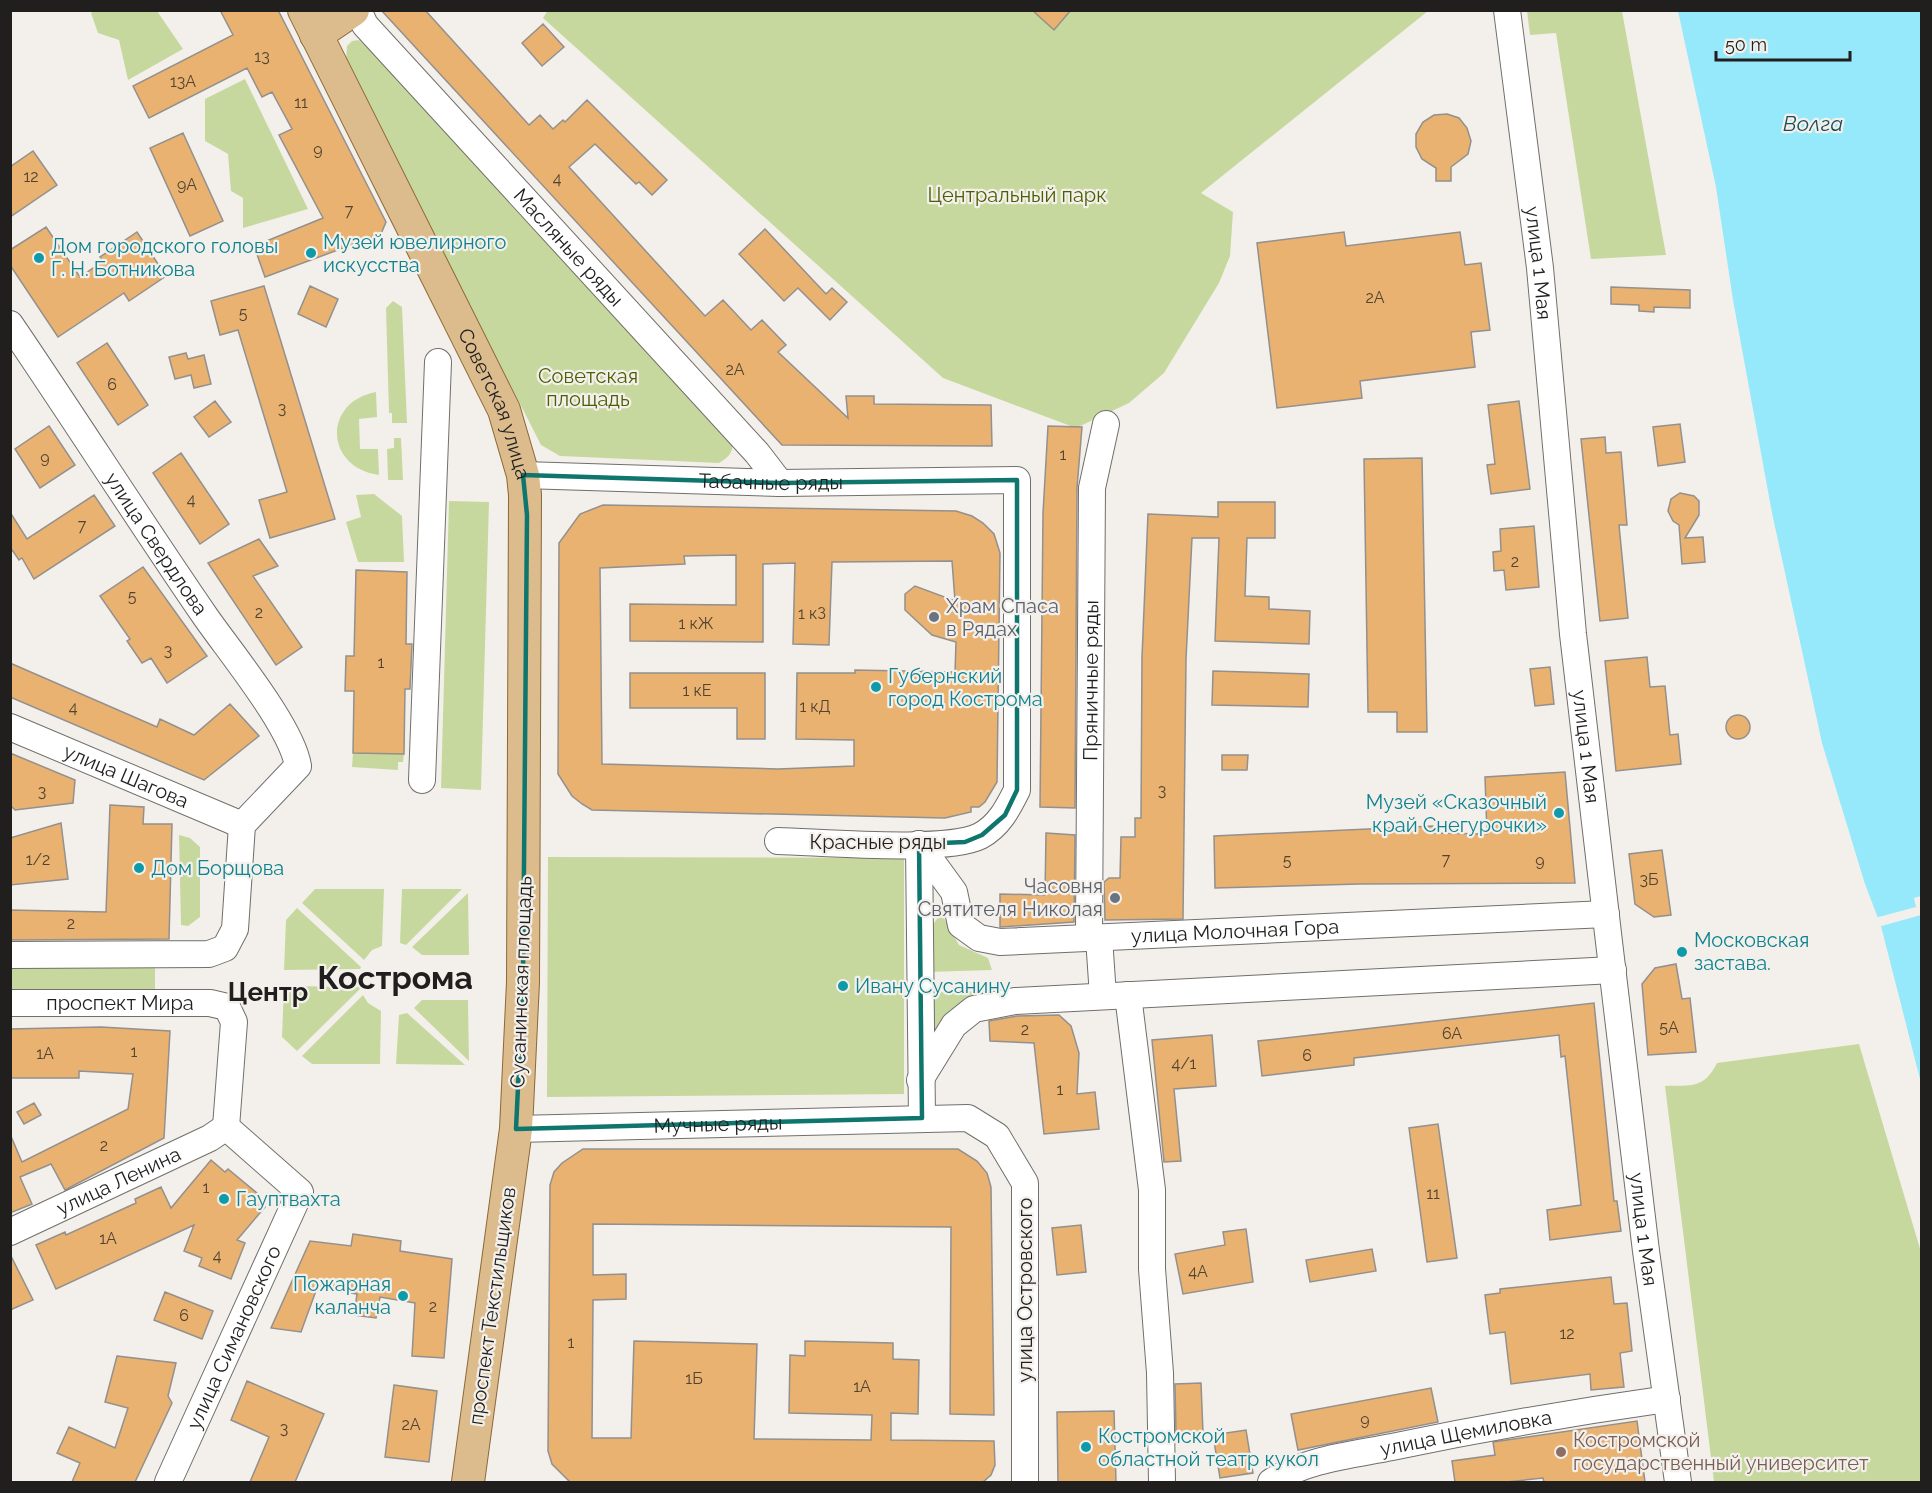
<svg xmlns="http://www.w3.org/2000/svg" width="1932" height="1493" font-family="Raleway,sans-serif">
  <rect width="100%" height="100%" fill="#f3f0ec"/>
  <path fill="#c7d89e" d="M95 10 157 11 183 49 128 80 119 40 98 33 91 13Z
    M548 10 1428 11 1201 193 1233 212 1230 256 1219 283 1164 373 1129 403 1076 428 943 378 543 18Z
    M1527 11H1622L1666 255 1591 259 1556 33 1530 35Z
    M359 40 375 54 732 439C734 452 730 456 719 463L560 456 541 445 346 63 347 46 352 41Z
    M245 79 308 209 243 228V198L231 191 228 154 205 141V99Z
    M393 301 402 307 407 423H392V413H389L386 308Z
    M376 392 377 417 359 419 360 449H378L379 475C325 468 322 402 376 392Z
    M394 438H401L403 480H388L387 449 394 448Z
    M374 494 402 516 404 562H358L346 522 361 517 356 495Z
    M449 501 489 502 481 790 441 788Z
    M353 753 404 754 403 762H398V770L352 767Z
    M179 835 190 838 200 847V917L188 926 181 925Z
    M548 857 904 858V1094L547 1097Z
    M315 889H384L382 946 372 950 364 960 302 903Z
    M402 889H462L406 945 400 943Z
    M468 893 469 955H422L412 947Z
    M297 908 361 967 360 969 284 970 286 920Z
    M941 913 959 945 988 958 992 970 927 972 932 926Z
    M155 966V994H11L10 967Z
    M284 986 362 987 297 1051 282 1037Z
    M993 991 992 996 929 1044V992Z
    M363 995 368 1003 381 1011 380 1064H312L302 1056Z
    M422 1000H468L469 1061 414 1008Z
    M407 1013 465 1065 396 1064 399 1015Z
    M1859 1044 1921 1252V1482H1714L1665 1086C1691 1085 1704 1089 1717 1063Z"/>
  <path fill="#95e9fa" d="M1678 11H1921V1083L1881 926 1865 884 1822 743 1772 513 1733 300 1716 187Z"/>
  <path fill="#f3f0ec" d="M1921 896V915L1878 927 1875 918 1916 907 1914 898Z"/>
  <path fill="#e9b270" stroke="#93908d" stroke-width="1.5" fill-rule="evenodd" d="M220 10H278L386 222 381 234 265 277 254 246 323 218 279 135 292 129 272 92 262 97 247 68 149 118 133 86 233 35Z
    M381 10H425L529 125 540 115 553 129 563 120 565 122 587 100 667 180 652 195 639 182 636 184 595 144 569 167 705 316 723 300 751 330 762 320 786 345 778 352 848 418 846 396H874V404L991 405 992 446 782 445Z
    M1032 10H1071L1054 30Z
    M543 24 564 47 542 66 522 43Z
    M1447 114 1459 118 1467 128 1471 141 1468 154 1451 167V181H1436V168L1422 159 1416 147V134L1423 122 1434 115Z
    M183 133 223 221 190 236 150 148Z
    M33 151 57 185 10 217V167Z
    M46 227 80 277 103 261 100 257 137 232 166 276 129 301 124 293 58 337 10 265V250Z
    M765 229 826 294 832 288 847 302 830 320 798 288 784 301 739 254Z
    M1344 232 1346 246 1460 232 1465 265 1481 263 1490 330 1471 332 1475 367 1360 381 1362 398 1277 408 1257 243Z
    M264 286 335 519 270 538 259 500 287 492 238 330 220 335 211 301Z
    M310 286 338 299 326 327 298 314Z
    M1611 287 1690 290V308L1654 307V312L1639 311V305L1611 304Z
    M107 343 148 405 118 425 77 363Z
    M186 353 188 359 204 355 211 384 194 388 191 375 175 379 169 357Z
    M215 401 231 422 209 437 194 417Z
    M1519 401 1530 489 1491 494 1487 465 1495 464 1488 405Z
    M1680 424 1685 462 1658 466 1653 427Z
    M49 426 75 465 40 488 15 449Z
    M1048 426 1082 427 1077 488 1075 808 1040 807 1043 513Z
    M1605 437 1606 453 1621 452 1627 525H1619L1628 618 1600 621 1581 439Z
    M181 453 229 524 200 544 153 473Z
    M1422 458 1427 732H1397V712H1368L1364 459Z
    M1680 493 1694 496 1699 501V515L1685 538 1703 537 1705 562 1682 564 1679 525 1673 521 1668 511 1671 499Z
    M94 495 115 526 34 579 22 558 19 560 10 547V512L27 539Z
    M1218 502H1275V538H1247L1245 596 1269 597V609L1310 611 1309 644 1215 641 1219 538H1192L1186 659 1183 919 1105 920 1104 882 1109 878H1120L1121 837H1135V818H1141L1142 657 1148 514 1218 517Z
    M603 505 956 511 972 516 983 523 994 534 1000 553 997 782 985 802 979 807H971V812L945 818 592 810 582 804 572 796 558 774 559 543 580 514ZM736 555V605L630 604V641L763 642V564L795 563 793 644 829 645 832 562 952 561 955 601 915 586 905 594V610L920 624 932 635 956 642 955 672 855 670V673H797L796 739 854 740V766L778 769 602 764 600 568 685 564 684 556Z
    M1534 526 1539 587 1506 590 1504 570 1494 571 1493 552 1501 551 1500 529Z
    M259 539 278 566 253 576 302 647 276 665 208 563Z
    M143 567 207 656 167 683 151 658 142 663 127 641 130 639 100 596Z
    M356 570 407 572 406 644H412L410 689H405L404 754 353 753 354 691H345L346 656H354Z
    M1647 657 1650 687 1665 686 1670 735 1678 734 1681 764 1616 771 1605 661Z
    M10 663 157 727 160 719 194 735 230 704 259 736 204 780 10 697Z
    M1550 667 1554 704 1535 706 1530 669Z
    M1213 671 1309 674 1308 707 1212 705Z
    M630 673H765V739H737V708H630Z
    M1726 727a12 12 0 1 1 24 0a12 12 0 1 1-24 0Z
    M10 753 75 780 73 803 15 810 10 805Z
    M1222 755H1248L1247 770H1222Z
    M1565 772 1575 883 1359 884 1215 888 1214 836 1433 826V833L1487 834 1485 777Z
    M110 805 144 807 143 824H172L169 939 10 940V910L106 912Z
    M61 823 68 879 10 885V838Z
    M1046 833 1075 835 1074 922 1000 927V894L1045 895Z
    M1662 850 1671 915 1654 917 1635 904 1629 854Z
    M1676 964 1682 999 1690 998 1696 1052 1648 1055 1642 984 1655 968Z
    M1594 1003 1614 1201H1617L1621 1231 1550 1240 1547 1210 1581 1205 1565 1056 1561 1057 1559 1035 1354 1058V1065L1262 1076 1258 1041Z
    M1059 1015 1071 1026 1079 1053 1077 1094 1095 1092 1099 1129 1044 1134 1034 1043 990 1041 989 1021 1017 1016Z
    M101 1027 170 1031 164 1138 65 1190 51 1164 20 1177 32 1204 10 1213V1134L22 1162 128 1109 133 1074 79 1071V1078H10V1029Z
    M1212 1035 1216 1086 1174 1089 1181 1161 1164 1162 1152 1040Z
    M34 1103 41 1115 24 1124 17 1112Z
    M1438 1124 1457 1258 1427 1262 1409 1128Z
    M583 1149H958L977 1161 987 1173 991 1187 994 1415 950 1414 951 1227 593 1224V1275L626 1274V1299L593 1300 592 1438H631L634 1341 757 1344 754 1439 871 1440 872 1415 789 1413 790 1355 805 1356V1341L893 1343V1359L919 1360 918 1414 891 1413V1440L994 1441 995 1465 991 1475 983 1482H570L552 1464 548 1451 550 1185 554 1172 562 1163Z
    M211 1160 225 1172 228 1169 257 1193 254 1197 265 1207 237 1240 245 1243 231 1279 199 1266 202 1258 184 1251 194 1225 56 1289 36 1245 65 1232 66 1235 136 1203 135 1199 161 1187 171 1208Z
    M1081 1225 1086 1272 1057 1275 1052 1228Z
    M1246 1229 1253 1282 1183 1294 1175 1254 1225 1245 1223 1232Z
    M353 1234 401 1241 400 1251 452 1259 444 1358 412 1356 415 1303 380 1297 376 1318 354 1315 357 1294 317 1288 301 1332 271 1328 310 1241 351 1246Z
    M1372 1249 1376 1271 1310 1282 1306 1260Z
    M10 1254 33 1300 10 1310Z
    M1611 1277 1614 1304 1627 1303 1632 1351 1620 1353 1624 1387 1591 1390 1590 1374 1511 1384 1505 1332 1490 1334 1485 1295 1500 1293V1289Z
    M165 1292 213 1311 202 1339 154 1320Z
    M117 1356 176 1363 168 1396 172 1403 135 1482H72L80 1463 57 1453 69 1427 115 1448 128 1408 105 1402Z
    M247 1381 324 1414 295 1482H250L269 1437 231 1420Z
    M1201 1383 1203 1433 1176 1434 1175 1384Z
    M394 1385 437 1391 429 1462 385 1457Z
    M1431 1388 1438 1422 1298 1450 1291 1414Z
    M1114 1411 1116 1482H1058L1057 1412Z
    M1637 1421 1645 1482H1544L1543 1478 1507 1482H1455L1452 1461 1495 1455 1493 1442Z
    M1246 1430 1253 1473 1220 1478 1213 1435Z"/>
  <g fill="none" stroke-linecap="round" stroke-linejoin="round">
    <defs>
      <g id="minor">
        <path id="s1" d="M358 10 365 25 757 453 780 483"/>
        <path id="s2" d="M1507 10 1540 268 1573 634 1609 942 1646 1251 1678 1482"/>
        <path id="s3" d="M10 324C76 421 139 520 205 616 230 652 292 727 298 766L242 825 235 929 225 948 209 954 10 955"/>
        <path id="s4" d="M523 475 780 483 1017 480V790C1008 808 999 826 980 836 946 853 822 842 778 841"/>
        <path id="s5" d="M10 727 242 825"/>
        <path d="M422 780 438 362"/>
        <path id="s6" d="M919 844 954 892 961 925 979 938 1000 942 1606 914"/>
        <path d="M919 844 922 1118"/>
        <path id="s7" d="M1083 938 1089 932 1092 488 1106 424"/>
        <path d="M1099 938 1103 996"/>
        <path d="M1128 995 1152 1190V1269L1160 1373 1162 1482"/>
        <path id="s8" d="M10 1003H210L227 1007 234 1022 226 1127"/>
        <path d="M920 1080 954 1025 974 1009 1015 1001 1613 970"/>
        <path id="s9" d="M516 1129 968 1118 997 1136 1025 1183V1482"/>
        <path id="s10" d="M10 1232 210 1138 226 1127"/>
        <path id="s11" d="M168 1482 300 1192 226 1127"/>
        <path id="s12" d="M1271 1482C1306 1459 1352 1455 1392 1447 1483 1428 1575 1412 1667 1399"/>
      </g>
      <g id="major">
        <path id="s13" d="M304 10 504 410 523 475 525 495 523 982 516 1129 468 1482"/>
        <path d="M316 35 353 10"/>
      </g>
    </defs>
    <use href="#minor" stroke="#716f6b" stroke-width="28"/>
    <use href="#major" stroke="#8b6835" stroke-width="34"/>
    <use href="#minor" stroke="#fff" stroke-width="26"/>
    <use href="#major" stroke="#dcbc8d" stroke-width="32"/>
  </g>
  <path fill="none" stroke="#0f766e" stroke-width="4.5" stroke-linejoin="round" d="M523 475 780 483 1017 480V790L1005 815 982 835 965 842 919 844 922 1118 516 1129 523 982 527 515Z"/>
  <g fill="#0f9aa8" stroke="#f3f0ec" stroke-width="2">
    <circle cx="311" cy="253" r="6"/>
    <circle cx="39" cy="258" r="6"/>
    <circle cx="876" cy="687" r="6"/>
    <circle cx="1559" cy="813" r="6"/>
    <circle cx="139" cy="868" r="6"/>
    <circle cx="1682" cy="952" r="6"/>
    <circle cx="843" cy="986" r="6"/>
    <circle cx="224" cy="1199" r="6"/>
    <circle cx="403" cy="1296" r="6"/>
    <circle cx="1086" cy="1447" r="6"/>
  </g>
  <g fill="#6b7280" stroke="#f3f0ec" stroke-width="2">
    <circle cx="934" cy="617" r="6"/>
    <circle cx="1115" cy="898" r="6"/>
  </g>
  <circle fill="#8d6e63" stroke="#f3f0ec" stroke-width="2" cx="1561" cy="1452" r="6"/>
  <g text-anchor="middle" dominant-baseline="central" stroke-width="4.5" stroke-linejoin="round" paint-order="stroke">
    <g font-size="16" fill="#524432">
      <text x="262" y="56">13</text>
      <text x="183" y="81">13А</text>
      <text x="301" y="102">11</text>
      <text x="318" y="149">9</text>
      <text x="31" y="176">12</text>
      <text x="557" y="178">4</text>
      <text x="187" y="184">9А</text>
      <text x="349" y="210">7</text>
      <text x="1375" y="297">2А</text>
      <text x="243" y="313">5</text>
      <text x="735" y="369">2А</text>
      <text x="112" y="384">6</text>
      <text x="282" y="408">3</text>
      <text x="1063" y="454">1</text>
      <text x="45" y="457">9</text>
      <text x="191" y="499">4</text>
      <text x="82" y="525">7</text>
      <text x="1515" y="561">2</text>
      <text x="132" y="596">5</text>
      <text x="259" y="612">2</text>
      <text x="812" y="613">1 кЗ</text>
      <text x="696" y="623">1 кЖ</text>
      <text x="168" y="650">3</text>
      <text x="381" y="662">1</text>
      <text x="697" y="690">1 кЕ</text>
      <text x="815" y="706">1 кД</text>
      <text x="73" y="707">4</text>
      <text x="1162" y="790">3</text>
      <text x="42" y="791">3</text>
      <text x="38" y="859">1/2</text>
      <text x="1446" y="859">7</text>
      <text x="1287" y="860">5</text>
      <text x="1540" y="860">9</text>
      <text x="1649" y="879">3Б</text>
      <text x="71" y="923">2</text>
      <text x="1669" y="1027">5А</text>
      <text x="1025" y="1029">2</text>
      <text x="1452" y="1033">6А</text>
      <text x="134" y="1051">1</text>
      <text x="45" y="1053">1А</text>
      <text x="1307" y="1055">6</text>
      <text x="1184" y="1063">4/1</text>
      <text x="1060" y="1089">1</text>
      <text x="104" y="1145">2</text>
      <text x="206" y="1187">1</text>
      <text x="1433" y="1193">11</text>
      <text x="108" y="1238">1А</text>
      <text x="217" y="1255">4</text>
      <text x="1198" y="1271">4А</text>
      <text x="433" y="1306">2</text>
      <text x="184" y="1315">6</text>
      <text x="1567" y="1333">12</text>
      <text x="571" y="1342">1</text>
      <text x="694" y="1378">1Б</text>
      <text x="862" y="1386">1А</text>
      <text x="1365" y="1419">9</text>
      <text x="411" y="1424">2А</text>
      <text x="284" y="1428">3</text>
    </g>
    <g font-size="20" fill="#4c5e03" stroke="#f3f0ec">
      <text x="1017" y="195">Центральный парк</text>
      <text x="588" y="376">Советская<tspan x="588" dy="23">площадь</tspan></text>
    </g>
    <g font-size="20" fill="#0d838f" stroke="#f3f0ec" text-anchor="start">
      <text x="323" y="242">Музей ювелирного<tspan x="323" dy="23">искусства</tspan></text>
      <text x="51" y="246">Дом городского головы<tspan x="51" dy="23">Г. Н. Ботникова</tspan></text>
      <text x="888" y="676">Губернский<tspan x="888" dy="23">город Кострома</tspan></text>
      <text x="1547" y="802" text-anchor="end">Музей «Сказочный<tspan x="1547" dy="23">край Снегурочки»</tspan></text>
      <text x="151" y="868">Дом Борщова</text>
      <text x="1694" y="940">Московская<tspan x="1694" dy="23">застава.</tspan></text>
      <text x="855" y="986">Ивану Сусанину</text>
      <text x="236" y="1199">Гауптвахта</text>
      <text x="391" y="1284" text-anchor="end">Пожарная<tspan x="391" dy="23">каланча</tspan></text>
      <text x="1098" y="1436">Костромской<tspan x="1098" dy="23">областной театр кукол</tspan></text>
    </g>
    <g font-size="20" fill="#201f1e" stroke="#f3f0ec">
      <text stroke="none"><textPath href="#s1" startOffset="318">Масляные ряды</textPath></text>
      <text stroke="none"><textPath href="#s2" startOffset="255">улица 1 Мая</textPath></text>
      <text stroke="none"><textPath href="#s13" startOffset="438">Советская улица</textPath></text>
      <text stroke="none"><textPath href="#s4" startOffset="248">Табачные ряды</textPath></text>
      <text stroke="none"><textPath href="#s3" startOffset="264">улица Свердлова</textPath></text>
      <text stroke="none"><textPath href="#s7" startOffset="260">Пряничные ряды</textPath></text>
      <text stroke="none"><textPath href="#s2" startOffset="741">улица 1 Мая</textPath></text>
      <text stroke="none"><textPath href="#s5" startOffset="126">улица Шагова</textPath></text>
      <text x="878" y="842">Красные ряды</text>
      <text stroke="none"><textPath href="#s6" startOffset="372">улица Молочная Гора</textPath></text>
      <text transform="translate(521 982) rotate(-88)">Сусанинская площадь</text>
      <text stroke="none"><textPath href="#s8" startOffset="110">проспект Мира</textPath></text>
      <text stroke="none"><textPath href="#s9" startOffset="202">Мучные ряды</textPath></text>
      <text stroke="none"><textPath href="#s10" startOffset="120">улица Ленина</textPath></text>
      <text stroke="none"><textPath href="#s2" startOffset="1227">улица 1 Мая</textPath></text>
      <text transform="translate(1025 1290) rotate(-90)">улица Островского</text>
      <text transform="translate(492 1306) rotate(-82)">проспект Текстильщиков</text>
      <text stroke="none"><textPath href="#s11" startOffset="159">улица Симановского</textPath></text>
      <text stroke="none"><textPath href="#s12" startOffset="202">улица Щемиловка</textPath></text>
    </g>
    <g font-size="20" fill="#5b616d" stroke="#f3f0ec" text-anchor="start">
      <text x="946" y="606">Храм Спаса<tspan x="946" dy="23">в Рядах</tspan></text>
      <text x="1103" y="886" text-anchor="end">Часовня<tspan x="1103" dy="23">Святителя Николая</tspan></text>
    </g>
    <g font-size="20" fill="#785e54" stroke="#f3f0ec" text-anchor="start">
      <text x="1573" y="1440">Костромской<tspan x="1573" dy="23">государственный университет</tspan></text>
    </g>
    <g font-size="21" font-style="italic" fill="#1c4d56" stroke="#f3f0ec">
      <text x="1813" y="123">Волга</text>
    </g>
    <g font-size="26" font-weight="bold" fill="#201f1e" stroke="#f3f0ec">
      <text x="268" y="992">Центр</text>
    </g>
    <g font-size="32" font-weight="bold" fill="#201f1e" stroke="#f3f0ec">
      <text x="395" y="977">Кострома</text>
    </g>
  </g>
  <rect width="1932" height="1493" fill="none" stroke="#201f1e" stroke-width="24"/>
  <path d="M1716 51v9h134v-9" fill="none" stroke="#201f1e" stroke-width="3"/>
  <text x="1725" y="51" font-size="18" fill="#201f1e" stroke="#f3f0ec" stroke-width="4.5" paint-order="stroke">50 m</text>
</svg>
